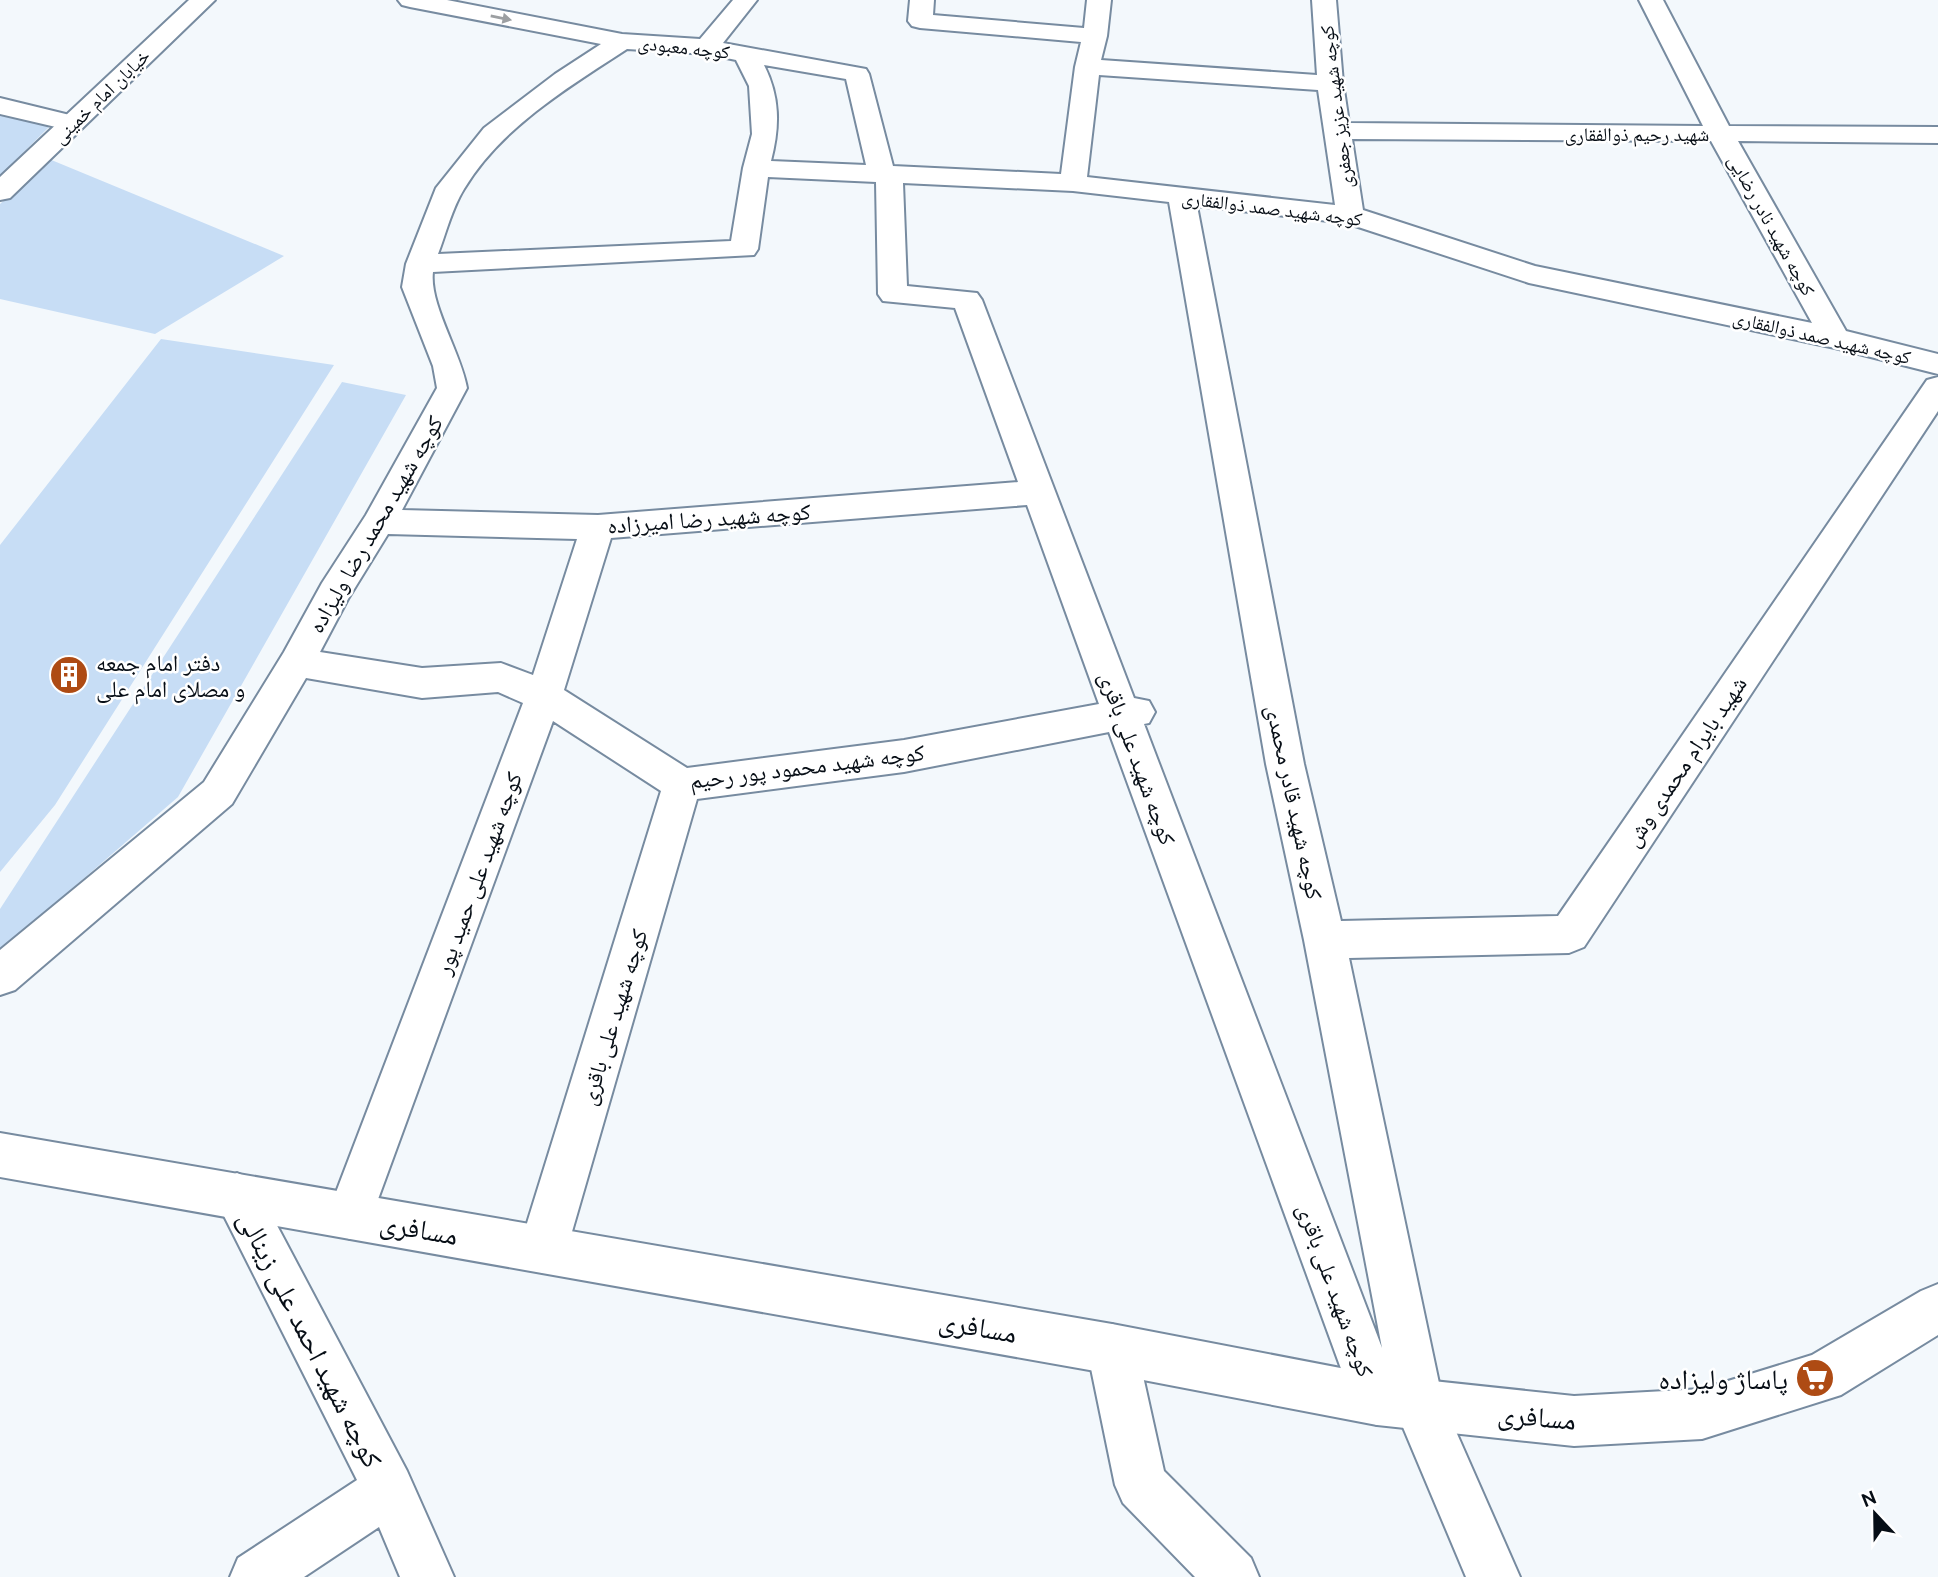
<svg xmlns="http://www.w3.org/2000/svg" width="1938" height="1577" font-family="Ubuntu,'Noto Naskh Arabic',sans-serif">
  <rect width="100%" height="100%" fill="#f3f8fc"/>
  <path fill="#c7ddf5" d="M0 114 50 126 0 176Z
    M49 159 284 256 155 334 0 299V204Z
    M161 339 334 365 55 805 0 872V545Z
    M342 382 406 395 178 797 0 951V909Z"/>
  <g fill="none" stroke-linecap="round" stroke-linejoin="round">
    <defs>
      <path id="street" d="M398 0H447L622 34 700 39 733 0H757L723 43 866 69 869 74 893 166 1061 174 1075 67 1081 42 920 28 912 26 908 21 910 0H934L933 15 1084 28 1087 0H1111L1107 36 1101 60 1317 75 1312 0H1336L1343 83 1349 123 1703 126 1639 0H1663L1729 126 1938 127V143L1738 141 1846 331 1938 354V374L1835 348 1529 283 1346 223 1197 206 1304 764 1341 921 1558 916 1927 380 1938 377V411L1584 947 1569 953 1349 958 1443 1402 1520 1577H1466L1397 1413 1395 1418 1377 1425 1359 1418 1109 732 904 772 697 799 567 1249 560 1266 543 1273 526 1266 519 1249 661 791 553 721 366 1232 350 1239 334 1232 327 1216 523 703 498 692 422 698 306 678 232 804 15 990 0 995V950L204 782 284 652 322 583 366 515 437 388 433 366 402 287 406 264 436 188 484 128 555 74 601 44 410 7 402 5ZM627 49 707 54 736 60 749 86 752 134 743 168 731 241 438 254C446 233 452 208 464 189 501 127 569 87 627 49ZM764 65 846 79 866 165 771 161C780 126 780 97 764 65ZM1099 75 1318 90 1335 205 1087 177ZM1352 139 1711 141 1812 323 1535 266 1363 210ZM768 177 876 182 878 294 883 301 955 308 1018 482 598 515 402 510 467 388C461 353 429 304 433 272L754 255 758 249ZM903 183 1073 191 1169 202 1266 764 1304 940 1382 1348 1144 724 1149 723 1155 712 1149 701 1134 698 982 300 977 293 907 286ZM1027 505 1099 704 904 740 687 768 564 690 611 538ZM388 534 577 539 533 675 501 663 422 668 320 652 348 599Z
        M0 98 82 118 86 123 82 128 73 131 0 114Z
        M237 1173 253 1180 407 1471 454 1577H400L379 1527 304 1577H230L238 1558 357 1480 214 1196 221 1180Z
        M1112 1324 1129 1332 1137 1349 1164 1471 1251 1558 1259 1577H1195L1123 1503 1115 1485 1087 1349 1095 1332Z"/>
      <path id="secondary" d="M189 0H215L10 198 0 200V177Z
        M0 1133 1112 1324 1377 1375 1574 1396 1702 1389 1812 1355 1921 1291 1938 1284V1335L1841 1395 1702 1439 1574 1446 1377 1425 1112 1374 0 1177Z"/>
    </defs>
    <use href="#street" stroke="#778ba0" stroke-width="4"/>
    <use href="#secondary" stroke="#778ba0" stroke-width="4"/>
    <use href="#street" fill="#fff" fill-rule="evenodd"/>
    <use href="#secondary" fill="#fff" fill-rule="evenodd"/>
  </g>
  <defs><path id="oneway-solid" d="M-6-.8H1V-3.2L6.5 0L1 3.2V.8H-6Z" transform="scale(1.75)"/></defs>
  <use fill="#9c9fa2" href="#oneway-solid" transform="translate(501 18) rotate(11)"/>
  <defs>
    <symbol id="building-disc" viewBox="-11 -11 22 22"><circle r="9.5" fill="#ae4b14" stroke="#fff"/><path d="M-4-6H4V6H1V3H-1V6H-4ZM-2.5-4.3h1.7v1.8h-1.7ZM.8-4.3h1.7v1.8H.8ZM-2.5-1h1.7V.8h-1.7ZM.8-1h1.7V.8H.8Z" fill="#fff"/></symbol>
    <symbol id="supermarket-disc" viewBox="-11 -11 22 22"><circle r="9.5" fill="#ae4b14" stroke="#fff"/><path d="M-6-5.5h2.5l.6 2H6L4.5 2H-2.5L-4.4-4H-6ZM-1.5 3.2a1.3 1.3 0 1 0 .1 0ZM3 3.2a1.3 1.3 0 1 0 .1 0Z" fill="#fff"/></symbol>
  </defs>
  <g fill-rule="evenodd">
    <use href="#building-disc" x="47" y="653" width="44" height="44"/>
    <use href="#supermarket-disc" x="1793" y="1356" width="44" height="44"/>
  </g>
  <g text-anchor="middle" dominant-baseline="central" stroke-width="5" stroke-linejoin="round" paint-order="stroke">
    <g font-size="19" fill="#070e16" stroke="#fff">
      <text transform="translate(684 47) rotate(6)">کوچه معبودی</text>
      <text transform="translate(101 96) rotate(-44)">خیابان امام خمینی</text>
      <text transform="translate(1336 107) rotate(-97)">کوچه شهید عزیز جعفری</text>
      <text x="1637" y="134">شهید رحیم ذوالفقاری</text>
      <text transform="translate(1272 208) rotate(7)">کوچه شهید صمد ذوالفقاری</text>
      <text transform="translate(1772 225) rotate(61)">کوچه شهید نادر رضایی</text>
      <text transform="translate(1822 337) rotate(13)">کوچه شهید صمد ذوالفقاری</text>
    </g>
    <g font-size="23" fill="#070e16" stroke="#fff">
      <text transform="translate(709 518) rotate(-4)">کوچه شهید رضا امیرزاده</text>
      <text transform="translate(375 524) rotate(-60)">کوچه شهید محمد رضا ولیزاده</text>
      <text transform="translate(1138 758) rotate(70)">کوچه شهید علی باقری</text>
      <text transform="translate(1685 761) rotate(-56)">شهید بایرام محمدی وش</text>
      <text transform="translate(807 766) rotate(-7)">کوچه شهید محمود پور رحیم</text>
      <text transform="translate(1295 802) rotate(78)">کوچه شهید قادر محمدی</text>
      <text transform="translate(478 873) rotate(-70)">کوچه شهید علی حمید پور</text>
      <text transform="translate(613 1017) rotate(-73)">کوچه شهید علی باقری</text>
      <text transform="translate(1336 1290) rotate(70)">کوچه شهید علی باقری</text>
    </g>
    <g font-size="23" fill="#070e16" stroke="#fff" text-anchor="start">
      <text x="96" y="662">دفتر امام جمعه<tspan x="96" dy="26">و مصلای امام علی</tspan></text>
    </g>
    <g font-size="28" fill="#070e16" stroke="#fff">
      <text transform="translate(419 1228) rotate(10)">مسافری</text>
      <text transform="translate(978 1326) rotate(10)">مسافری</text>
      <text transform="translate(311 1339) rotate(63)">کوچه شهید احمد علی زینالی</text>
      <text transform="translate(1537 1416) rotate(5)">مسافری</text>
    </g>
    <g font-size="28" fill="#070e16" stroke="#fff" text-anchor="end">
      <text x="1788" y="1378">پاساژ ولیزاده</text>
    </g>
  </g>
  <g transform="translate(1875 1514) rotate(338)" stroke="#ffffff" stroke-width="5" paint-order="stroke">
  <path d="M0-5L12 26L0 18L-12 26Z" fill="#070e16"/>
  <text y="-10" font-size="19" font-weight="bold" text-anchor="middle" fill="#070e16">N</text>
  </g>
</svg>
